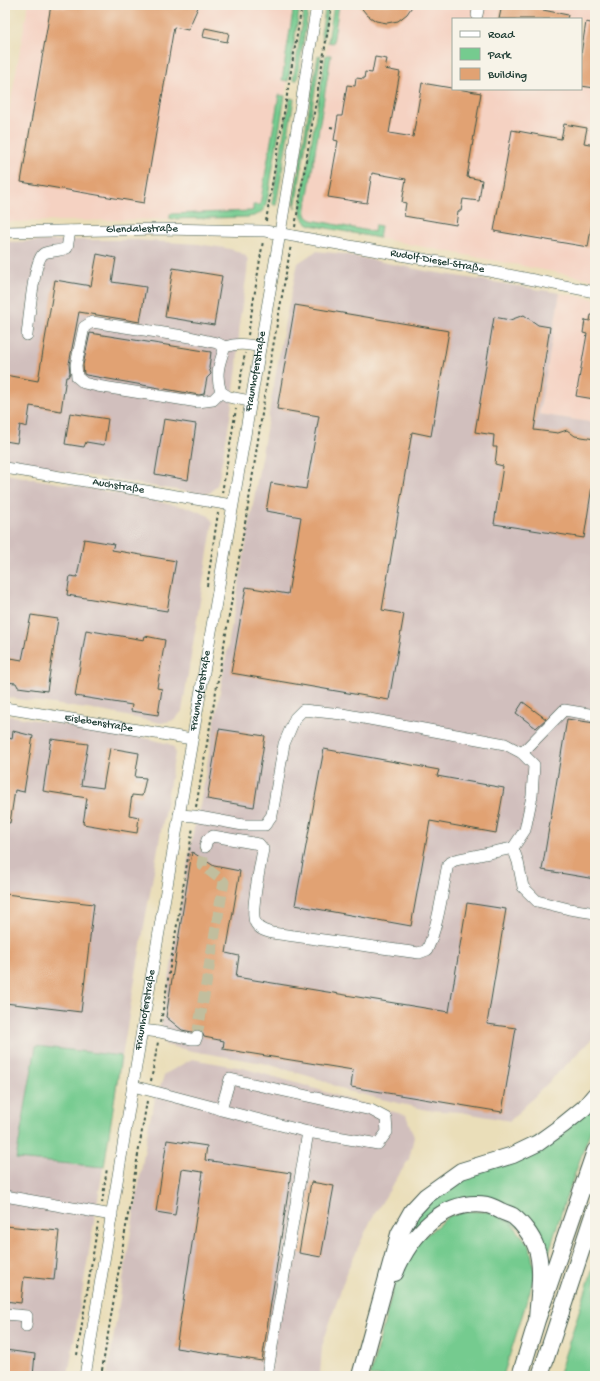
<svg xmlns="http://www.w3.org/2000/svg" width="600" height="1381" font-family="'Gochi Hand',sans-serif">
  <rect width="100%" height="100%" fill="#f7f3e8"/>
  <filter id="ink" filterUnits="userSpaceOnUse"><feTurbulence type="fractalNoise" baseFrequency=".025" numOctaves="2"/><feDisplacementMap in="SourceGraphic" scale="8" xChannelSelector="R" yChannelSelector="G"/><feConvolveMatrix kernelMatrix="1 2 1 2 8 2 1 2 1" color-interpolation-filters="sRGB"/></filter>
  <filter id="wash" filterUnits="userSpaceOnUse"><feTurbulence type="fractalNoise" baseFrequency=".012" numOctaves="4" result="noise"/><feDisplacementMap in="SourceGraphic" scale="16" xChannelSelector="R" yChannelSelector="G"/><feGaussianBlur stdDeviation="0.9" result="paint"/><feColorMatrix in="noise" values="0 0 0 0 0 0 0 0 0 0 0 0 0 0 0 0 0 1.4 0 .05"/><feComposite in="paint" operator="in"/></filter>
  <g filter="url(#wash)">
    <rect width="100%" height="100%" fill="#eadeb9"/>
    <path fill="#f5d2c2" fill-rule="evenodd" d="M28 5H300L268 196 265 207 261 214 256 216 237 218 5 222V134Z
      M334 5H595V280L320 227 306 222 302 218 300 212 301 205ZM453 19H581V89H453Z
      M560 293 595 299V423L539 414Z"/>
    <path fill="#d1bfbd" d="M74 240H136L198 244 225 248 234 250 245 255 248 260 247 273 240 318 237 368 230 418 219 478 217 485 210 493H197L163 488 66 472 5 460V242Z
      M316 251 343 254 426 271 560 293 539 414 595 423V1036L510 1121 461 1112 427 1110 344 1090 322 1080 263 1063 192 1051 166 1045 160 1036 192 836 199 811 285 322 298 263Z
      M5 474 104 491 190 508 209 516 213 522 182 711 175 720 161 723 107 712 5 697Z
      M5 715 150 739 169 744 174 748 175 754 146 915 68 1376H5Z
      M192 1059 243 1068 307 1086 352 1101 406 1115 414 1137 409 1159 372 1218 347 1271 322 1346 320 1376H107L149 1123 156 1096 165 1074Z"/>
    <path fill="#75cb8f" stroke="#4a8462" d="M294 5H300L288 81 282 80Z
      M326 5H329L323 40 321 34Z
      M334 5H339L333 43 328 42Z
      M305 6H309L297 80H293Z
      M321 55 295 208 294 198 318 56Z
      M326 55H331L306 207C305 214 306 217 312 220L374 232 375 225 381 226 379 238 311 225C302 221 300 215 301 205Z
      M279 95 285 96 268 196C265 209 263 215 248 217L170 219V214L251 211 253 210V205H260Z
      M290 98 294 99 276 205H274L272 203Z
      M36 1046 121 1056 104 1167 16 1159Z
      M595 1106V1118L565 1201 548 1255H545L538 1238 469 1199 404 1243 408 1230 416 1216 441 1190Z
      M469 1211 491 1212 509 1220 530 1246 535 1275 503 1376H370L394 1286 405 1262 419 1241 449 1216Z
      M595 1262V1376H558Z"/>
    <g id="blocks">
      <path fill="#e1a273" d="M51 5 66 8 67 5H199L188 30 174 27 144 203 21 182Z
        M359 5H413L407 14 398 21 387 23 376 21 367 15Z
        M502 5H533V8L568 15 567 19H499Z
        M586 22 595 24V88L581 86V54Z
        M205 28 229 33 227 42 203 37Z
        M375 57 387 59 385 69 400 72 389 133 413 137 422 83 481 93 467 177 482 180 479 201 463 199 461 211H458L456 225 404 216 406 203 402 202 406 179 372 173 367 203 328 197 338 141 334 140 338 116H342L347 85 355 86 356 78 364 79 365 72 372 73Z
        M564 124 587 128 584 143 595 145V204L588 247 494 231 512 130 561 139Z
        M97 254 116 258 112 282 146 287 140 322 79 312 69 364 70 373 68 377H66L61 411 30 406 27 427 20 425 17 443 5 441V375L38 381 55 280 91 286Z
        M173 268 222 276 214 325 165 317Z
        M295 305 449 331 431 436 412 432 382 610 404 614 389 700 231 673 246 587 288 594 301 517 266 511 271 483 306 489 319 416 277 409Z
        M524 315 538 325 550 327 534 430 558 433 567 430 575 436 595 439V467L584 538 494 524 503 466 495 464 497 447H493L494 435 475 432 494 317 510 320Z
        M591 315H595V393L594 399 576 396 587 334 583 333 585 320 590 321Z
        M90 333 211 352 209 368 211 374 207 378 204 394 199 395 86 375 84 374 83 365Z
        M70 413 108 419 104 445 86 442 84 447 65 444Z
        M164 419 196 424 188 480 155 474Z
        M84 539 114 544 112 550 176 561 167 611 67 595 70 576 77 577Z
        M31 615 58 619 47 691 18 687 16 683 5 682V657L22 660Z
        M86 630 144 640 145 636 165 640 157 688 162 689 158 715 131 711 132 705 75 696Z
        M523 702 546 719 536 728 516 713Z
        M567 719 595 723V879L542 870Z
        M219 729 265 736 254 807 207 799Z
        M13 731 33 736 24 792 15 790 10 823 5 822V737L12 739Z
        M51 739 88 744 81 785 103 788 110 748 139 753 135 777 146 778 142 796 132 795 129 815 139 817 137 833 83 824 87 798 43 791Z
        M324 749 439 770 437 776 504 788 496 833 430 821 411 926 295 905Z
        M192 852 214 866 240 871 226 953 239 956 236 977 449 1012 467 903 506 909 487 1024 516 1028 502 1112 351 1087 353 1070 223 1049 224 1041 204 1037 202 1032 199 1029H195L192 1032 182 1030 166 1017Z
        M5 894 94 904 81 1012 5 1003Z
        M167 1140 207 1146 205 1160 291 1173 262 1361 176 1348 203 1172 182 1169 175 1215 156 1212Z
        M311 1182 334 1186 321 1257 299 1253Z
        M5 1226 59 1231 54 1280 24 1277 21 1303 5 1301Z
        M5 1350 35 1354 33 1376H5Z"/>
    </g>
  </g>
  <g filter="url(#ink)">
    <use href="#blocks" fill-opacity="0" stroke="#3d5548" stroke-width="1"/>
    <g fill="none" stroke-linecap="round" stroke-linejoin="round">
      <path stroke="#c1be9e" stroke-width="11" stroke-dasharray="11 5.5" stroke-linecap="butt" d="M197 1036 224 882 202 865 205 847"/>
      <defs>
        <g id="minor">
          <path d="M477 15 479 5"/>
          <path id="s1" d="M5 232 163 229 265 231 468 267 595 292"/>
          <path d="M27 335C29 320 33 263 43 254 48 250 59 252 67 248L70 231"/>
          <path d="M221 392 213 400 198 402 97 386 84 383 77 377 76 365 84 327 92 322 190 337 217 343 225 347"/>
          <path d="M250 401 229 397 221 392C215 375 219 363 225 347 237 343 247 344 260 347"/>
          <path id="s2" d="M5 468 232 505"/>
          <path id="s3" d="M5 708 192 739"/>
          <path d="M522 753 564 710 595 715"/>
          <path d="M179 815 194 816 243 825H265L272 815 284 744 295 718 303 710 342 714 505 744 522 753 534 765 532 796 525 830 513 848"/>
          <path d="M205 847 207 840 213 836 259 844 263 849C261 863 250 910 255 922 258 929 265 931 272 933L419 953 427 950C439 923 442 892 448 864L455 860 513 848 518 862 523 887 537 901 569 909 595 913"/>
          <path d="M142 1030 159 1032 191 1039H196L197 1036"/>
          <path d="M133 1086 213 1107 221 1110 308 1132 378 1144 387 1132 386 1118 371 1110 230 1079 221 1110"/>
          <path d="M5 1196 112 1215"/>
          <path d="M5 1314 27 1316 26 1326"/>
          <path id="s4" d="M85 1376 142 1030 280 233 317 5"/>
          <path d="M267 1376 308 1132"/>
        </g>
        <path id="highway" d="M395 1273C410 1236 443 1198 487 1205 492 1206 497 1209 501 1211 505 1213 509 1214 513 1216 522 1223 532 1236 536 1247 544 1268 538 1298 537 1320
          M360 1376 399 1234 412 1211 426 1196 461 1171 513 1155 538 1143 563 1125 584 1108 595 1095
          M520 1376 537 1320 595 1151
          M540 1376 595 1209"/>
      </defs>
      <use href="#minor" stroke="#3d5548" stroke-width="12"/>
      <use href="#highway" stroke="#3d5548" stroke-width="18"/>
      <path stroke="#3d5548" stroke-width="2" stroke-dasharray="3 3" stroke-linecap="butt" d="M330 127 336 128
        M266 221 302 5
        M295 227 332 5
        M248 335 263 241
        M239 389 245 353
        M222 493 236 409
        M207 586 218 513
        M196 807 248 506 267 381 291 245
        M161 1022 193 827
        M151 1081 158 1042
        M102 1203 107 1168
        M77 1355 98 1223
        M101 1376 147 1101"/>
      <use href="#minor" stroke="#fff" stroke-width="11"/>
      <use href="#highway" stroke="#fff" stroke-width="16"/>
    </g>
  </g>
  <g text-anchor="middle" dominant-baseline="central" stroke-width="3" stroke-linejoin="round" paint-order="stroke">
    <g font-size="11" fill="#1f3d34" stroke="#f7f3e8">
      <text stroke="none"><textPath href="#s1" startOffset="137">Glendalestraße</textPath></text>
      <text stroke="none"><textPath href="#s1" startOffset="435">Rudolf-Diesel-Straße</textPath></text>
      <text stroke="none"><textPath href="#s4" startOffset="1019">Fraunhoferstraße</textPath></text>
      <text stroke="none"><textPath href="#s2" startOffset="115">Auchstraße</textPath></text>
      <text stroke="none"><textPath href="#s4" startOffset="695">Fraunhoferstraße</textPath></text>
      <text stroke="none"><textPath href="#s3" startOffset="95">Eislebenstraße</textPath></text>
      <text stroke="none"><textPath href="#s4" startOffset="371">Fraunhoferstraße</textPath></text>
    </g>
  </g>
  <rect width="600" height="1381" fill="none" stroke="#f7f3e8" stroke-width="20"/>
  <rect x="452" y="18" width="130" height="72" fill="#f7f3e8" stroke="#a1aaa0"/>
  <rect x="460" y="31" width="20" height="6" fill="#ffffff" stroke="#a1aaa0"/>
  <text x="488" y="38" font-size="12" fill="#1f3d34">Road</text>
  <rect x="460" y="48" width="20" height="12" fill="#75cb8f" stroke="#a1aaa0"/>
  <text x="488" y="58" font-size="12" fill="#1f3d34">Park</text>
  <rect x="460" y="68" width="20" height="12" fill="#e1a273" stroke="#a1aaa0"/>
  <text x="488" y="78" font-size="12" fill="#1f3d34">Building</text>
</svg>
